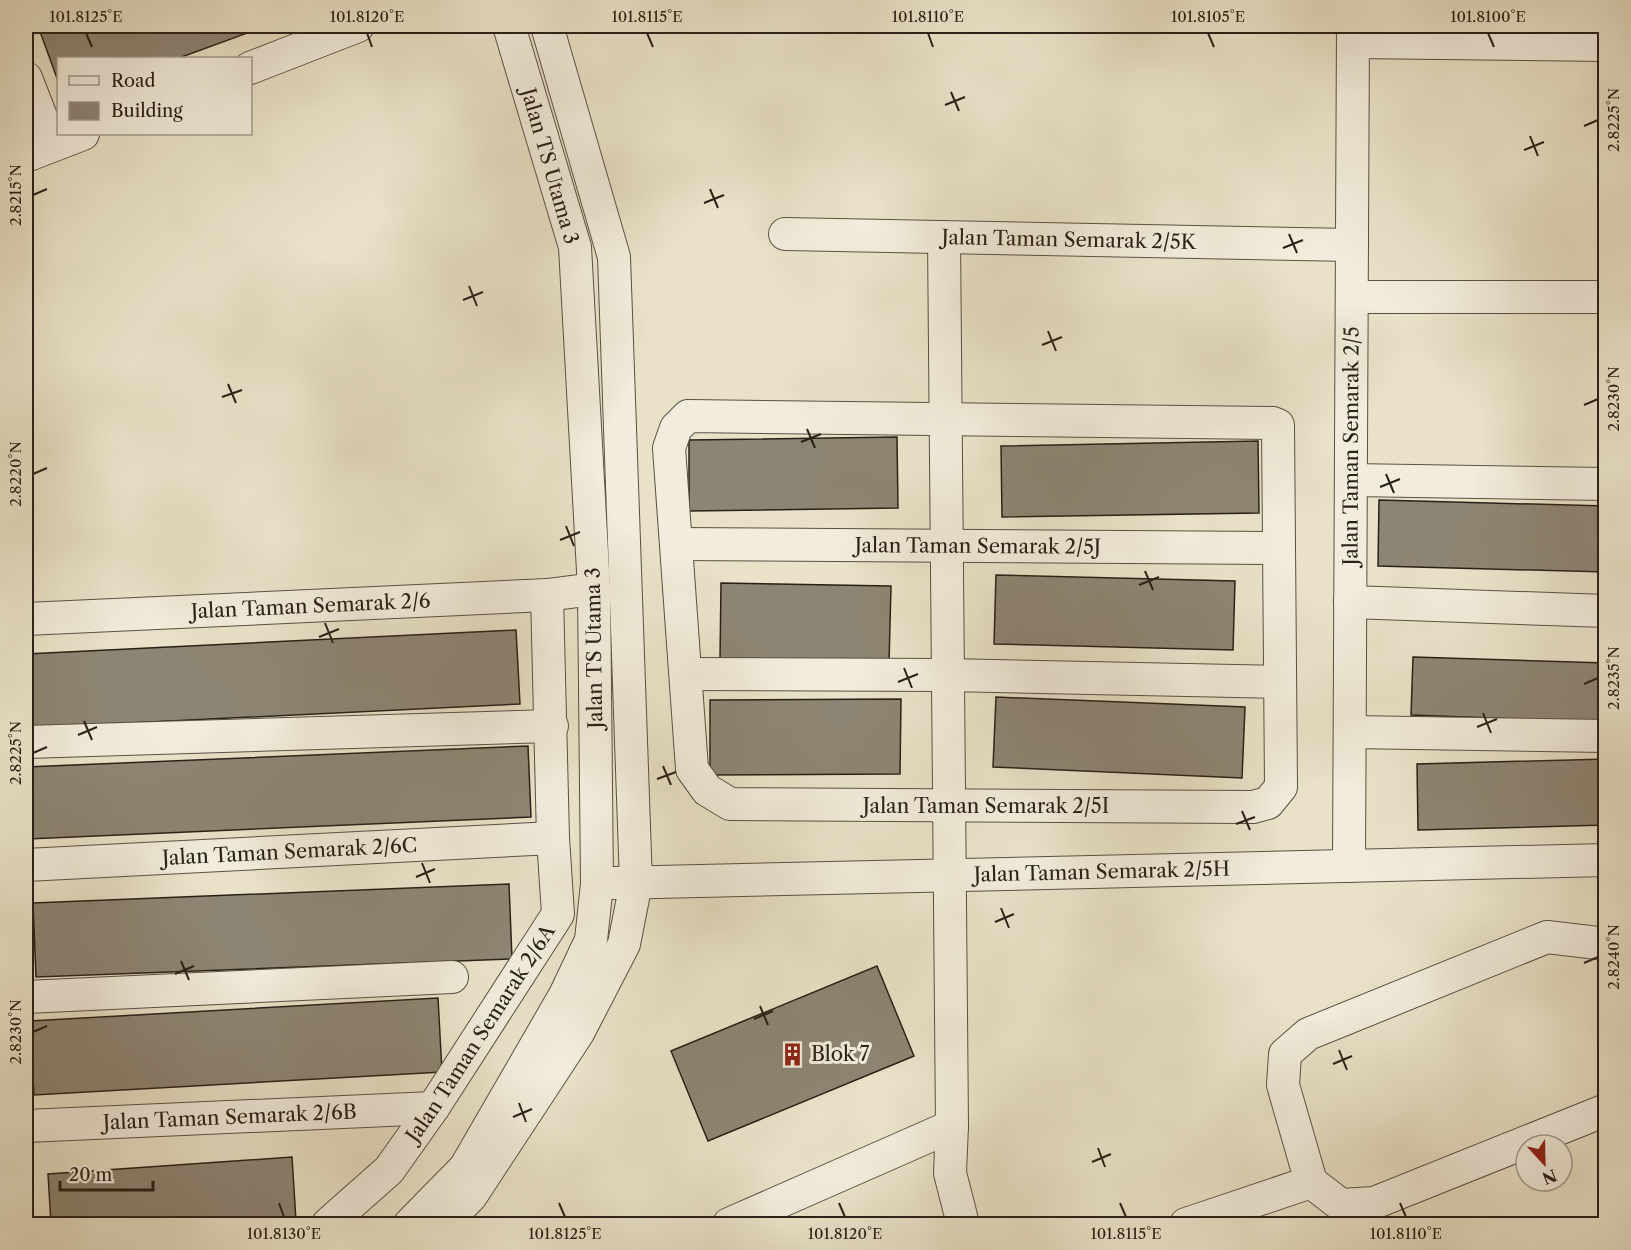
<svg xmlns="http://www.w3.org/2000/svg" width="1631" height="1250" font-family="'Libre Caslon Text',serif">
  <rect width="100%" height="100%" fill="#e9e2c8"/>
  <filter id="stains"><feTurbulence type="fractalNoise" baseFrequency=".00333" numOctaves="4"/><feColorMatrix values="0 0 0 0 .2 0 0 0 0 .09 0 0 0 0 .02 0 0 0 .5 -.17"/></filter>
  <radialGradient id="worn" r=".72"><stop offset=".6" stop-color="#630" stop-opacity="0"/><stop offset="1" stop-color="#630" stop-opacity=".3"/></radialGradient>
  <path fill="#8d8573" stroke="#2a2017" stroke-width="1.5" d="M38 26H266L179 58H58V81Z
    M897 437 898 508 689 511V440Z
    M1258 441 1259 513 1002 517 1001 446Z
    M1379 500 1606 506V572L1378 566Z
    M996 575 1235 581 1233 650 994 644Z
    M721 583 891 586 889 663 720 660Z
    M516 630 520 704 26 728V654Z
    M1413 657 1606 663V722L1411 715Z
    M996 697 1245 707 1242 778 993 767Z
    M901 699 900 774 710 775V700Z
    M528 746 531 817 28 839 26 767Z
    M1606 759V825L1418 830 1417 764Z
    M509 884 512 959 36 977 33 903Z
    M877 966 914 1056 708 1141 671 1051Z
    M438 998 442 1072 34 1095 30 1021Z
    M292 1157 296 1221 242 1224H51L48 1174Z"/>
  <g fill="none" stroke-linecap="round" stroke-linejoin="round">
    <defs>
      <g id="minor">
        <path d="M1354 42 1606 45"/>
        <path d="M250 68 358 26"/>
        <path d="M26 78 52 145"/>
        <path d="M26 156 83 134"/>
        <path id="s1" d="M785 234 1352 245"/>
        <path d="M944 237 952 1126 950 1173 963 1224"/>
        <path d="M1352 297H1606"/>
        <path d="M688 416 1273 423 1278 425 1281 787 1268 803 1253 807 730 804 707 790 692 769 669 448 676 428Z"/>
        <path d="M1351 480 1606 484"/>
        <path id="s2" d="M676 544 1279 548"/>
        <path d="M1350 602 1606 611"/>
        <path id="s3" d="M26 619 547 595 594 589"/>
        <path d="M686 674 947 675 1280 682"/>
        <path d="M1350 732 1606 736"/>
        <path d="M26 742 552 726"/>
        <path id="s4" d="M26 865 553 838"/>
        <path id="s5" d="M1349 866 1353 26"/>
        <path id="s6" d="M614 883 1606 860"/>
        <path d="M26 997 452 977"/>
        <path id="s7" d="M26 1126 433 1108"/>
        <path d="M1311 1182 1283 1085 1285 1054 1308 1034 1547 937 1606 944"/>
        <path id="s8" d="M328 1224 389 1170 433 1108 558 914 553 838 547 595"/>
        <path d="M410 1224 465 1168 565 995 591 940 597 884 594 589 575 247 509 26"/>
        <path d="M444 1224 471 1196 578 1033 624 944 636 883 614 257 547 26"/>
        <path d="M729 1224 952 1126"/>
        <path d="M1186 1224 1311 1182 1341 1205 1374 1203 1606 1110"/>
      </g>
    </defs>
    <use href="#minor" stroke="#5a5043" stroke-width="34"/>
    <use href="#minor" stroke="#f1ecdb" stroke-width="32"/>
  </g>
  <path fill="none" stroke="#2a2017" stroke-width="2" d="M86 33 92 47M367 33 372 47M647 33 653 47M928 33 933 47M1208 33 1214 47M1488 33 1494 47M951 92 959 111M945 105 965 97M1584 126 1598 120M1530 136 1538 156M1524 150 1544 142M710 189 718 208M33 195 47 189M704 203 724 195M1289 234 1297 253M1283 248 1303 240M469 286 477 306M463 300 483 292M1048 331 1056 351M1042 345 1062 337M228 384 236 403M222 397 242 390M1584 405 1598 399M807 429 815 448M801 442 821 434M33 474 47 468M1386 474 1394 493M1380 487 1400 479M566 526 574 546M560 540 580 532M1145 571 1153 590M1139 585 1159 577M325 623 333 643M319 637 339 629M904 668 912 688M898 682 918 674M1584 684 1598 678M1483 713 1491 733M84 721 92 740M1477 727 1497 719M78 735 97 727M33 753 47 747M663 766 671 785M657 779 676 772M1242 811 1250 830M1236 824 1255 817M422 863 430 883M416 877 435 869M1001 908 1009 928M995 922 1014 914M181 961 189 980M1584 963 1598 957M175 974 194 966M760 1006 768 1025M754 1019 773 1011M33 1032 47 1026M1339 1050 1347 1070M1333 1064 1352 1056M519 1103 526 1122M513 1117 532 1109M1098 1148 1105 1167M1092 1162 1111 1154M279 1203 284 1217M559 1203 565 1217M839 1203 845 1217M1120 1203 1126 1217M1400 1203 1406 1217"/>
  <defs>
    <symbol id="building-bare" viewBox="-9 -9 18 18"><path d="M-4-6H4V6H1V3H-1V6H-4ZM-2.5-4.3h1.7v1.8h-1.7ZM.8-4.3h1.7v1.8H.8ZM-2.5-1h1.7V.8h-1.7ZM.8-1h1.7V.8H.8Z" fill="#8f2418" stroke="#f1ecdb" stroke-width="2.5" paint-order="stroke"/></symbol>
  </defs>
  <g fill-rule="evenodd">
    <use href="#building-bare" x="776" y="1038" width="33" height="33"/>
  </g>
  <g text-anchor="middle" dominant-baseline="central" stroke-width="6" stroke-linejoin="round" paint-order="stroke">
    <g font-size="20" fill="#2a2017" stroke="#f1ecdb">
      <text transform="translate(550 166) rotate(74)">Jalan TS Utama 3</text>
      <text stroke="none"><textPath href="#s1" startOffset="284">Jalan Taman Semarak 2/5K</textPath></text>
      <text stroke="none"><textPath href="#s5" startOffset="420">Jalan Taman Semarak 2/5</textPath></text>
      <text stroke="none"><textPath href="#s2" startOffset="302">Jalan Taman Semarak 2/5J</textPath></text>
      <text stroke="none"><textPath href="#s3" startOffset="285">Jalan Taman Semarak 2/6</textPath></text>
      <text transform="translate(594 648) rotate(-91)">Jalan TS Utama 3</text>
      <text x="986" y="806">Jalan Taman Semarak 2/5I</text>
      <text stroke="none"><textPath href="#s4" startOffset="264">Jalan Taman Semarak 2/6C</textPath></text>
      <text stroke="none"><textPath href="#s6" startOffset="488">Jalan Taman Semarak 2/5H</textPath></text>
      <text stroke="none"><textPath href="#s8" startOffset="246">Jalan Taman Semarak 2/6A</textPath></text>
      <text stroke="none"><textPath href="#s7" startOffset="204">Jalan Taman Semarak 2/6B</textPath></text>
    </g>
    <g font-size="20" fill="#2a2017" stroke="#f1ecdb" text-anchor="start">
      <text x="811" y="1054">Blok 7</text>
    </g>
  </g>
  <rect width="1631" height="1250" fill="none" stroke="#e9e2c8" stroke-width="66"/>
  <rect x="57" y="57" width="195" height="78" fill="#f1ecdb" stroke="#a19a8d" stroke-width="1.5"/>
  <rect x="69" y="76" width="30" height="9" fill="#f1ecdb" stroke="#a19a8d" stroke-width="1.5"/>
  <text x="111" y="87" font-size="18" fill="#2a2017">Road</text>
  <rect x="69" y="102" width="30" height="18" fill="#8d8573" stroke="#a19a8d" stroke-width="1.5"/>
  <text x="111" y="117" font-size="18" fill="#2a2017">Building</text>
  <g transform="translate(1544 1163) rotate(158)"><circle r="28" fill="#f1ecdb" stroke="#a19a8d" stroke-width="1.5"/>
  <path d="M0-4.5L10 22L0 15L-10 22Z" fill="#8f2418"/>
  <text y="-9" font-size="16" font-weight="bold" text-anchor="middle" fill="#2a2017">N</text>
  </g>
  <path d="M60 1181v9h93v-9" fill="none" stroke="#2a2017" stroke-width="3"/>
  <text x="69" y="1181" font-size="18" fill="#2a2017" stroke="#f1ecdb" stroke-width="4.5" paint-order="stroke">20 m</text>
  <rect x="33" y="33" width="1565" height="1184" fill="none" stroke="#2a2017" stroke-width="2"/>
  <g font-size="15" text-anchor="middle" fill="#2a2017">
    <text x="86" y="22">101.8125°E</text>
    <text x="367" y="22">101.8120°E</text>
    <text x="647" y="22">101.8115°E</text>
    <text x="928" y="22">101.8110°E</text>
    <text x="1208" y="22">101.8105°E</text>
    <text x="1488" y="22">101.8100°E</text>
    <text transform="translate(1614 120) rotate(-90)" y="5">2.8225°N</text>
    <text transform="translate(16 195) rotate(-90)" y="5">2.8215°N</text>
    <text transform="translate(1614 399) rotate(-90)" y="5">2.8230°N</text>
    <text transform="translate(16 474) rotate(-90)" y="5">2.8220°N</text>
    <text transform="translate(1614 678) rotate(-90)" y="5">2.8235°N</text>
    <text transform="translate(16 753) rotate(-90)" y="5">2.8225°N</text>
    <text transform="translate(1614 957) rotate(-90)" y="5">2.8240°N</text>
    <text transform="translate(16 1032) rotate(-90)" y="5">2.8230°N</text>
    <text x="284" y="1239">101.8130°E</text>
    <text x="565" y="1239">101.8125°E</text>
    <text x="845" y="1239">101.8120°E</text>
    <text x="1126" y="1239">101.8115°E</text>
    <text x="1406" y="1239">101.8110°E</text>
  </g>
  <rect width="100%" height="100%" filter="url(#stains)"/>
  <rect width="100%" height="100%" fill="url(#worn)"/>
</svg>
